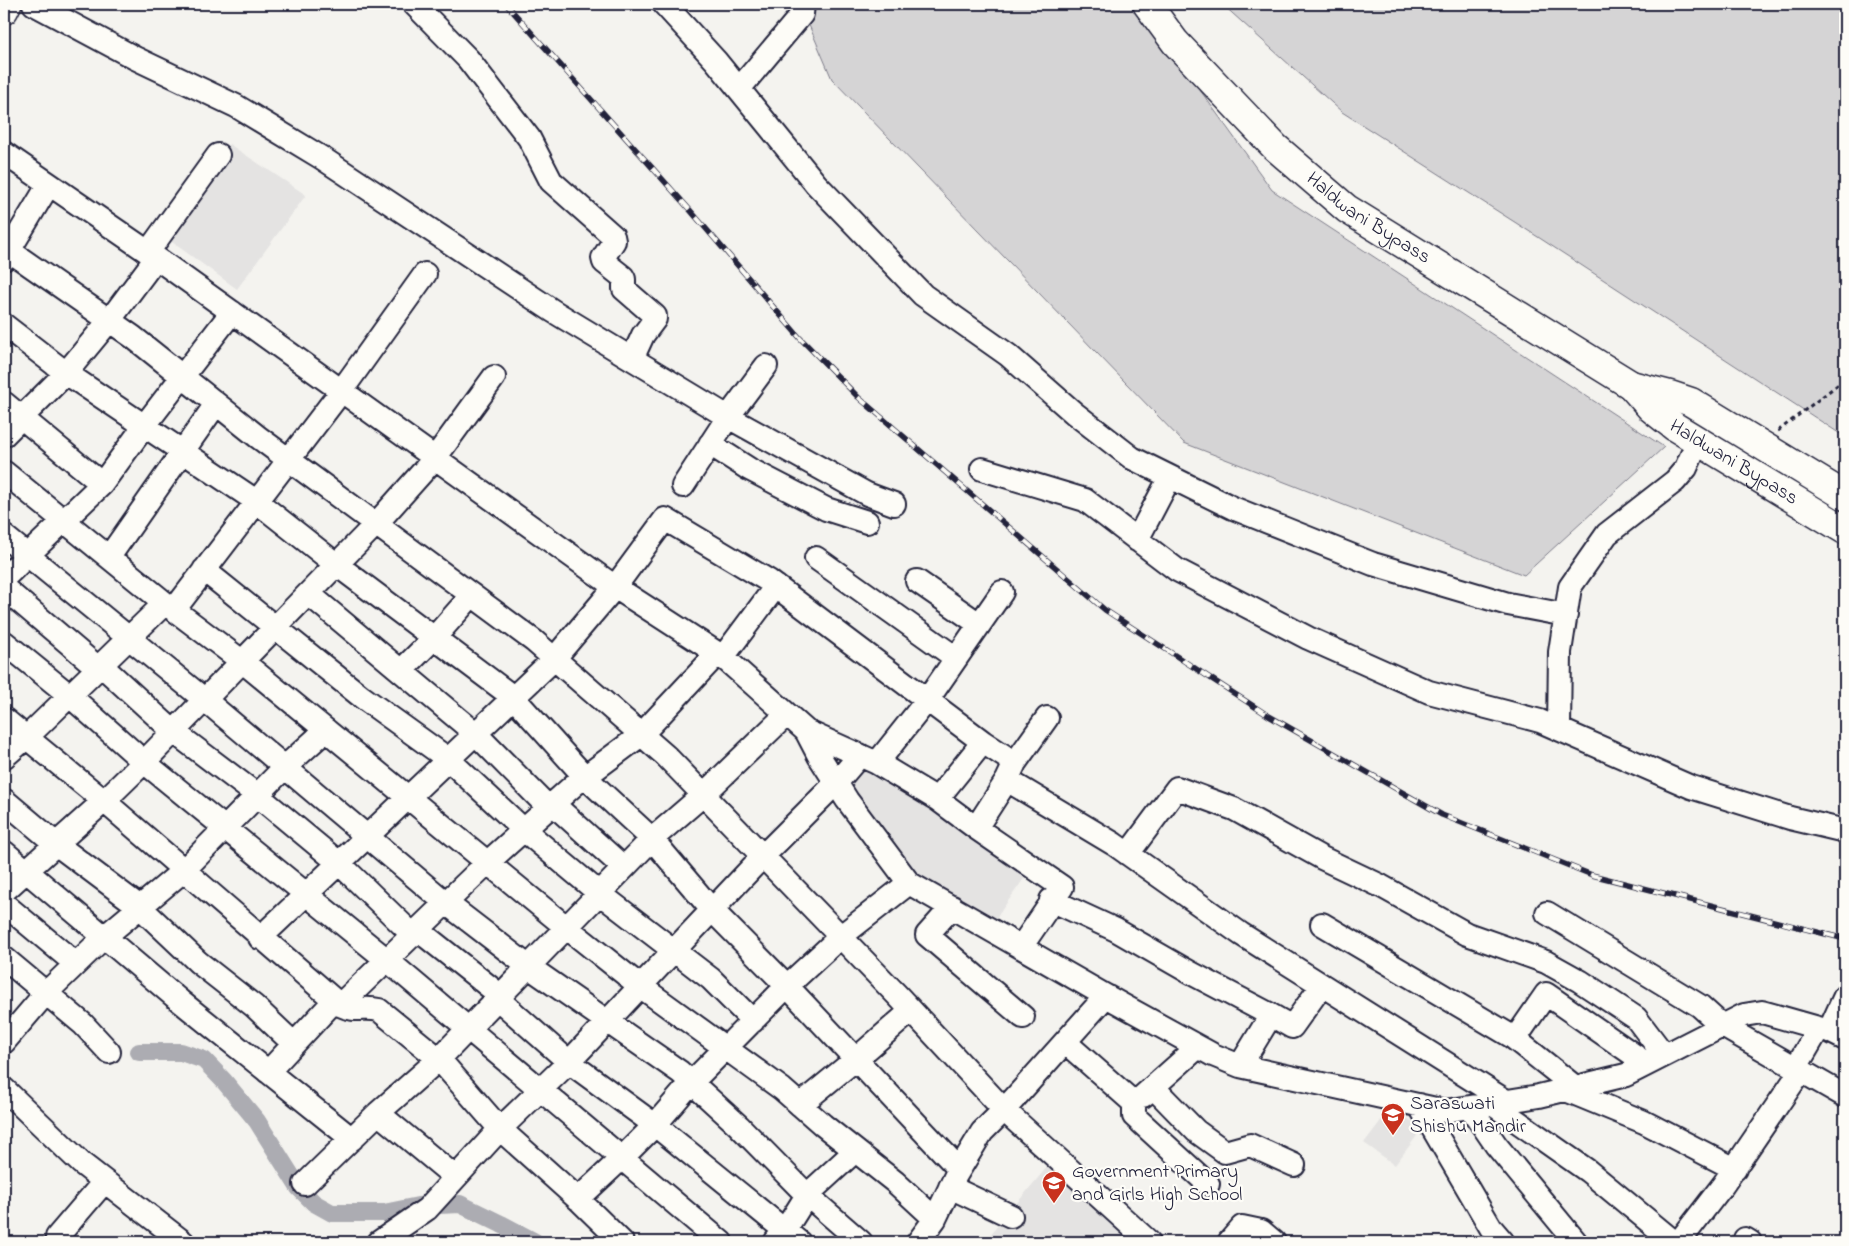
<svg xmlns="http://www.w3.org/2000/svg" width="1849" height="1246" font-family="'Indie Flower',sans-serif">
  <rect width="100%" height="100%" fill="#f4f3ef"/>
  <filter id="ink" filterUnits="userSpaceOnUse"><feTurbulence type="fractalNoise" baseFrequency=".02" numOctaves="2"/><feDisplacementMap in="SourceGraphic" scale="10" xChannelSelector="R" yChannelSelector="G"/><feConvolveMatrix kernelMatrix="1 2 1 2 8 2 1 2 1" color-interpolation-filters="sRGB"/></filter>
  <g filter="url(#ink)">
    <path fill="#e4e3e2" d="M229 144 306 195 237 289 165 237Z
      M862 766 919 798 1030 870 994 921 916 875 848 783Z
      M1392 1106 1422 1129 1395 1165 1364 1143Z
      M1048 1166 1136 1242H984Z"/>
    <path fill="#d5d4d5" stroke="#7c7b88" d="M800 4H1138L1272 190 1664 447 1524 575 1184 443 832 79Z
      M1222 4H1845V437L1538 237 1342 112Z"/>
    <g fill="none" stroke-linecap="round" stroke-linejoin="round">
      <path stroke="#acacb2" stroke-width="18" d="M139 1052H181L204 1060 224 1081 257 1121 299 1188 314 1203 332 1213H384L418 1206 460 1204 501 1224 535 1242"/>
      <defs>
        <path id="minor" d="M34 4 135 58 236 106 322 158 553 311 728 417 867 494 894 504
          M414 4 468 59 529 138 551 181 613 236 614 241 603 258 604 262 623 277 624 279V289L655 316V319L643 335 632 359
          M664 4 716 61 816 184 923 295 1008 355 1074 413 1132 458 1233 508 1373 564 1508 604 1566 615
          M739 89 802 14 803 4
          M4 153 148 252 615 587 723 657 806 731 819 756 847 800 909 883 1106 996 1213 1055 1240 1066 1445 1111 1539 1096 1626 1075 1744 1015 1762 1012 1829 1031 1845 1039
          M4 247 133 337 258 437 534 641 666 756 898 996 1004 1110 1149 1242
          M148 252 218 155
          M4 259 49 184
          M4 325 66 373 256 501 337 565 513 697 585 777 652 839 712 910 787 986 959 1169
          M4 403 102 484
          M4 435 66 373 109 321 156 258
          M710 444 749 469 826 509 867 522
          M982 469 1085 500 1177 570 1308 638 1429 692 1540 721 1691 787 1790 818 1845 831
          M4 472 165 603 243 662 566 927 640 986 782 1089 823 1125 895 1182 935 1219
          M683 486 728 417 766 366
          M4 536 205 700 446 903 529 967 680 1072 739 1126 807 1195 861 1242
          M1137 540 1170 477
          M109 557 216 404
          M816 558 956 658
          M204 570 362 697 448 759 524 830 599 893 711 979 753 1021
          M4 578 102 484 145 425 232 312
          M917 581 979 624
          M4 588 98 668
          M309 594 475 733 549 808
          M174 610 342 390 425 274
          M4 642 69 695 144 762 387 960 721 1242
          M723 657 776 586
          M101 665 174 732 257 795 339 863 413 935
          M401 671 435 637 472 595
          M4 719 104 801 340 1005C357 1013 363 1006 379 1010L439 1059 500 1129 578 1199 622 1242
          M1559 729 1560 652 1570 587 1607 534 1675 481 1686 468 1698 441
          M806 731 877 763 928 699 1002 592
          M4 757 27 737 165 603
          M877 763 937 799 983 742
          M1015 763 1047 718
          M937 799 976 828 1062 887 1021 947
          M4 800 56 844 140 907 198 962 254 1006 294 1044
          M553 804 624 868
          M976 828 1007 780
          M4 852 180 1001 352 1139
          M1128 854 1177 788 1234 809 1322 858 1381 886 1467 934 1546 962 1580 981 1636 1018 1664 1055
          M4 891 104 801 144 762 376 524 435 458 494 377
          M1051 900 1116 930 1191 973 1271 1015
          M4 904 76 964
          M952 907 927 935 1023 1017
          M1547 913 1700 1006 1721 1025 1845 1096
          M1322 924 1511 1036 1575 1087
          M418 930 501 996
          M260 938 554 659 615 587 665 519 769 581 983 742 1015 763 1007 780 1114 844 1241 934 1506 1101
          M4 958 83 1024 109 1052
          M498 999 569 1062 655 1125 799 1242
          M340 1005 487 863 574 785 641 735 717 654
          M1829 1031 1845 996
          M1515 1039 1546 994 1647 1064
          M4 1042 45 994 76 964 103 938 183 871 284 768 326 730
          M1065 1042 1134 1103V1116L1208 1184
          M1240 1066 1271 1015 1292 1027 1322 985
          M1795 1069 1819 1028
          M268 1072 335 1000
          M1153 1087 1196 1131 1225 1152 1250 1145 1294 1165
          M4 1089 81 1163 183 1242
          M1566 1090 1644 1122 1735 1169
          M1143 1096 1198 1047
          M1491 1103 1588 1171 1674 1242
          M800 1105 856 1059 911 1011
          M1419 1105 1491 1228 1503 1242
          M1470 1107 1496 1145 1576 1242
          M378 1113 455 1177
          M305 1184 378 1113 439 1059 652 839 703 795 787 714
          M950 1187 1011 1216
          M578 1199 621 1159 655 1125 691 1083 787 986 840 937 909 883
          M57 1237 104 1182
          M1745 1239 1750 1242
          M379 1242 427 1209 500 1129 569 1062 762 857 837 782 860 755
          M775 1242 785 1230 807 1195 855 1151
          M918 1242 935 1219 956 1175 982 1132 1004 1110 1106 996
          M1229 1242 1242 1227 1261 1231 1274 1242
          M1679 1242 1723 1185 1800 1072"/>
        <g id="major">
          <path id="s1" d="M1147 4 1175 42 1275 147 1347 209 1631 385 1651 408 1675 427 1845 530"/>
          <path d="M4 10 7 4"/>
          <path d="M1631 385 1670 395 1691 402 1845 496"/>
        </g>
      </defs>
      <use href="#minor" stroke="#22223b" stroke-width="26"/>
      <use href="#major" stroke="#22223b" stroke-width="31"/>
      <path stroke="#22223b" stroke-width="3" stroke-dasharray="4 4" stroke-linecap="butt" d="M1778 431 1845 379"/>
      <use href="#minor" stroke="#fdfcf7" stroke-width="22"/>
      <use href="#major" stroke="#fdfcf7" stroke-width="28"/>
      <defs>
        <path id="rail" d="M506 4 690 210 800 338 858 397 1105 610 1269 716 1442 815 1592 875 1845 939"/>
      </defs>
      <use href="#rail" stroke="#22223b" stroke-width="5.5"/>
      <use href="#rail" stroke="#fdfcf7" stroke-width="4" stroke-dasharray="11" stroke-linecap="butt"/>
    </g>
  </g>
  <defs>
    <symbol id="school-pin" viewBox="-11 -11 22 30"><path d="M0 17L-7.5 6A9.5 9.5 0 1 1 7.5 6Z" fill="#c8321e" stroke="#fdfcf7"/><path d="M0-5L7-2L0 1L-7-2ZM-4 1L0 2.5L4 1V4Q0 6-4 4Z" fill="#fff"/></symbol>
  </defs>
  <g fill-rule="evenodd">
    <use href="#school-pin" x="1379" y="1101" width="28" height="38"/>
    <use href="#school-pin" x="1040" y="1169" width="28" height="38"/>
  </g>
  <g text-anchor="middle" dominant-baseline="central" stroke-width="4.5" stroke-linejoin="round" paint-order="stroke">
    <g font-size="20" fill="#22223b" stroke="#fdfcf7">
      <text stroke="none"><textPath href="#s1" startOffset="310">Haldwani Bypass</textPath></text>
      <text stroke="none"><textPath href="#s1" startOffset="751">Haldwani Bypass</textPath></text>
    </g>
    <g font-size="20" fill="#22223b" stroke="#fdfcf7" text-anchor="start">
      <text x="1410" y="1104">Saraswati<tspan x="1410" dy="23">Shishu Mandir</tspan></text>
      <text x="1072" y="1172">Government Primary<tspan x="1072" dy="23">and Girls High School</tspan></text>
    </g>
  </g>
  <rect width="1849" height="1246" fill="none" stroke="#fdfcf7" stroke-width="20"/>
  <rect x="10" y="10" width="1829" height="1226" fill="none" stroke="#22223b" stroke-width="2" filter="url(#ink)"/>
</svg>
